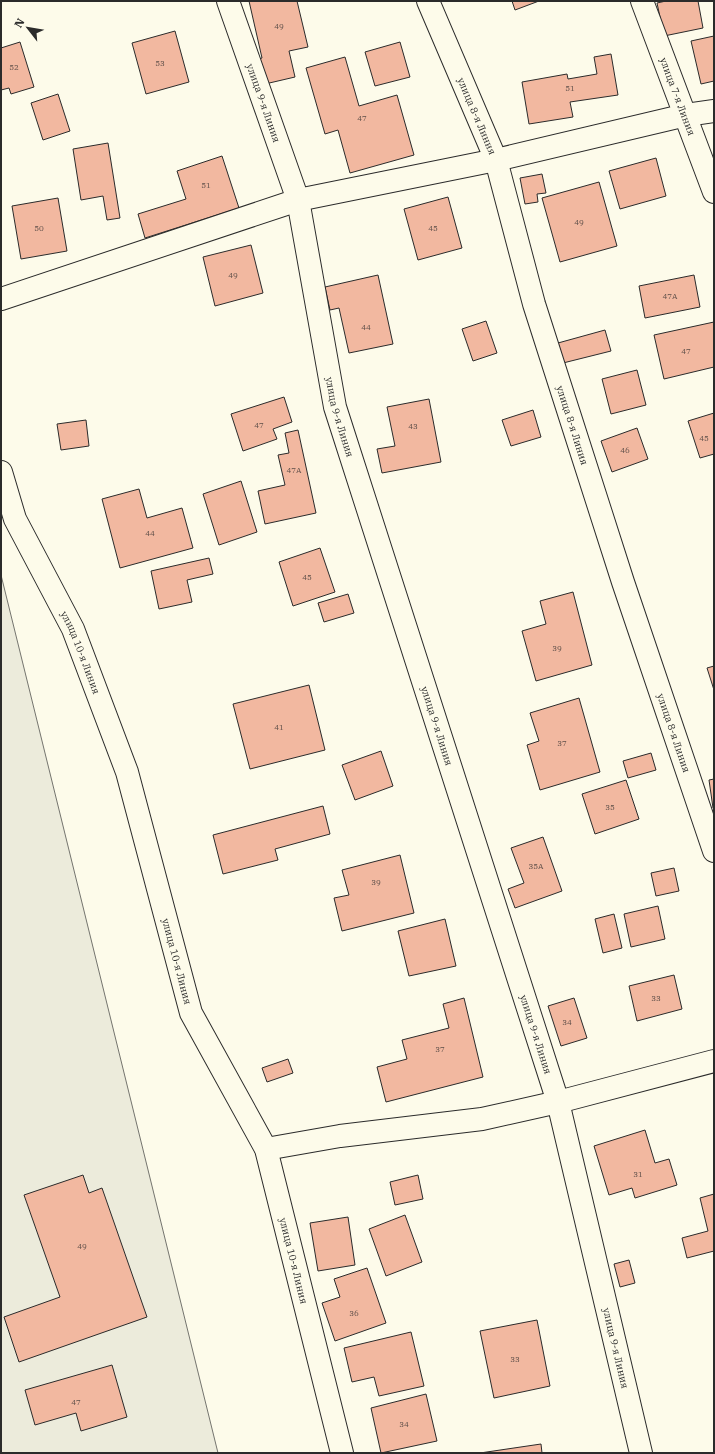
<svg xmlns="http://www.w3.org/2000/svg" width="715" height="1454" font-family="'IBM Plex Serif',serif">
  <rect width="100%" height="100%" fill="#fdfbea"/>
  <path fill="#ecebdb" stroke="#74746e" d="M1 575 218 1453H1Z"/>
  <path fill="#f2b8a0" stroke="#2b2b2b" d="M249 1H297L308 47 289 51 295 77 265 84 259 59 262 58Z
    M512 1H539L515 10Z
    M666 1H698L703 28 664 36 657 3Z
    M175 31 189 82 146 94 132 43Z
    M714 36V81L701 84 691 41Z
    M20 42 34 87 11 94 9 88 1 90V48Z
    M400 42 410 77 375 86 365 52Z
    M611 54 618 95 570 102 573 117 529 124 522 82 567 74 568 79 597 74 594 57Z
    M345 57 359 106 397 95 414 155 350 173 338 130 325 134 306 68Z
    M58 94 70 131 43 140 31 103Z
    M108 143 120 218 107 220 103 196 81 200 73 149Z
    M222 156 239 208 145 238 138 214 186 199 177 171Z
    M656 158 666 196 620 209 609 171Z
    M542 174 546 193 537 194 538 202 525 204 520 178Z
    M599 182 617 246 560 262 542 198Z
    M448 197 462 248 418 260 404 209Z
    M58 198 67 251 21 259 12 206Z
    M251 245 263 293 215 306 203 257Z
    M378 275 393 344 349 353 339 308 330 310 325 287Z
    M694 275 700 307 645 318 639 286Z
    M486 321 497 353 473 361 462 329Z
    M714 322V367L664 379 654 335Z
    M605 330 611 351 563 363 558 343Z
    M637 370 646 405 611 414 602 379Z
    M284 397 292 422 273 429 277 439 243 451 231 414Z
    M429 399 441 462 382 473 377 449 395 446 387 407Z
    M533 410 541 437 511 446 502 420Z
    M714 413V454L700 458 688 421Z
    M86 420 89 446 61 450 57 424Z
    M637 428 648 459 612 472 601 441Z
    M298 430 316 513 265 524 258 491 285 485 278 455 289 453 285 433Z
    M241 481 257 532 219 545 203 494Z
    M139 489 147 518 182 508 193 548 120 568 102 499Z
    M320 548 335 592 293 606 279 562Z
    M209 558 213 574 187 580 192 602 159 609 151 571Z
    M573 592 592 665 536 681 522 631 546 624 540 601Z
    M348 594 354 613 324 622 318 603Z
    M714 666V690L707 668Z
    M309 685 325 750 250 769 233 704Z
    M579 698 600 772 540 790 527 745 539 741 530 713Z
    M381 751 393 786 355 800 342 765Z
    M651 753 656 770 628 778 623 761Z
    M714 779V808H713L709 780Z
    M626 780 639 819 595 834 582 794Z
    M323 806 330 834 275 849 278 860 223 874 213 835Z
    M543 837 562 891 515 908 508 889 524 883 511 848Z
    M400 855 414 913 342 931 334 898 349 895 342 870Z
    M674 868 679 891 656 896 651 873Z
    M658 906 665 939 631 947 624 914Z
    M614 914 622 948 603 953 595 919Z
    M445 919 456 966 409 976 398 931Z
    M674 975 682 1009 637 1021 629 986Z
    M464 998 483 1077 386 1102 377 1067 407 1059 402 1040 449 1028 443 1004Z
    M574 998 587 1038 561 1046 548 1006Z
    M288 1059 293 1073 267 1082 262 1068Z
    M645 1130 655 1163 669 1159 677 1185 635 1198 632 1188 609 1195 594 1146Z
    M83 1175 89 1193 102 1188 147 1317 19 1362 4 1317 60 1297 24 1195Z
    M418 1175 423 1199 395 1205 390 1182Z
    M714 1194V1251L687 1258 682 1238 708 1231 700 1198Z
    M405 1215 422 1262 386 1276 369 1229Z
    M348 1217 355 1265 318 1271 310 1223Z
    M629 1260 635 1283 620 1287 614 1264Z
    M367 1268 386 1323 335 1341 322 1303 340 1297 334 1279Z
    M537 1320 550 1386 494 1398 480 1331Z
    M411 1332 424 1386 379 1396 374 1377 352 1382 344 1348Z
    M112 1365 127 1417 81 1431 76 1413 35 1425 25 1390Z
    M426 1394 437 1441 381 1453 371 1408Z
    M541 1444 542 1453H480Z"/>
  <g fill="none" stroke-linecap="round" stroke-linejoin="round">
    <defs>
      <g id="minor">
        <path id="s1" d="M228 1 298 200 335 407 558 1102 641 1453"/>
        <path id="s2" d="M428 1 496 160 534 304 623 582 714 851"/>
        <path id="s3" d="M642 1 714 192"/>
        <path d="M1 299 298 200 496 160 686 115 714 111"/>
        <path id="s4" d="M1 472 15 519 73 629 127 772 191 1013 266 1149 342 1453"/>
        <path d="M266 1149 340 1136 482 1119 558 1102 714 1061"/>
      </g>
    </defs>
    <use href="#minor" stroke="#2b2b2b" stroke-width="24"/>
    <use href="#minor" stroke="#fdfbea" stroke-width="22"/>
  </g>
  <g text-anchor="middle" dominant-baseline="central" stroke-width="3" stroke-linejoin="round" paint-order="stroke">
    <g font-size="8" fill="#5d4e48">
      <text x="279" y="26">49</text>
      <text x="160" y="63">53</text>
      <text x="14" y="67">52</text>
      <text x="570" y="88">51</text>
      <text x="362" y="118">47</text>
      <text x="206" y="185">51</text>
      <text x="579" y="222">49</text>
      <text x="39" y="228">50</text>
      <text x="433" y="228">45</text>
      <text x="233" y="275">49</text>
      <text x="670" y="296">47А</text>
      <text x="366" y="327">44</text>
      <text x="686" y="351">47</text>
      <text x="259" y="425">47</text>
      <text x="413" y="426">43</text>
      <text x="704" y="438">45</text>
      <text x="625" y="450">46</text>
      <text x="294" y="470">47А</text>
      <text x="150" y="533">44</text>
      <text x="307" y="577">45</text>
      <text x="557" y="648">39</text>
      <text x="279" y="727">41</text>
      <text x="562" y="743">37</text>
      <text x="610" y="807">35</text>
      <text x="536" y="866">35А</text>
      <text x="376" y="882">39</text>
      <text x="656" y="998">33</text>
      <text x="567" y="1022">34</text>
      <text x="440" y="1049">37</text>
      <text x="638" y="1174">31</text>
      <text x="82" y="1246">49</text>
      <text x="354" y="1313">36</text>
      <text x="515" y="1359">33</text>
      <text x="76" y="1402">47</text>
      <text x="404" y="1424">34</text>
    </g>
    <g font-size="10" fill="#2b2b2b" stroke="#fdfbea">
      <text stroke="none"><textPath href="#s3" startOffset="102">улица 7-я Линия</textPath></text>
      <text stroke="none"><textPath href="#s1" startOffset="108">улица 9-я Линия</textPath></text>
      <text stroke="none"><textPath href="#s2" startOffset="125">улица 8-я Линия</textPath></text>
      <text stroke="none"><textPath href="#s1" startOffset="432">улица 9-я Линия</textPath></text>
      <text stroke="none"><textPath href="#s2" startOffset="449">улица 8-я Линия</textPath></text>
      <text stroke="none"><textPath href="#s4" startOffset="198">улица 10-я Линия</textPath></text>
      <text stroke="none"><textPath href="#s1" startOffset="756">улица 9-я Линия</textPath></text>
      <text stroke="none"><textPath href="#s2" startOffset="773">улица 8-я Линия</textPath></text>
      <text stroke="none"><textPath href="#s4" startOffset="522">улица 10-я Линия</textPath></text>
      <text stroke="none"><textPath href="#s1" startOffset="1080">улица 9-я Линия</textPath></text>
      <text stroke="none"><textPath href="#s4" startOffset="846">улица 10-я Линия</textPath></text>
      <text stroke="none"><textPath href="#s1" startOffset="1404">улица 9-я Линия</textPath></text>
    </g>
  </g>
  <rect width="715" height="1454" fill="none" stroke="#2b2b2b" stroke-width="4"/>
  <g transform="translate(28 28) rotate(301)" stroke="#fdfbea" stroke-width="3" paint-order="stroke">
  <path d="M0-3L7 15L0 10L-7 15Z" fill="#2b2b2b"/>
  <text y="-6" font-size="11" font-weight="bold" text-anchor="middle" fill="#2b2b2b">N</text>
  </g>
</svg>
